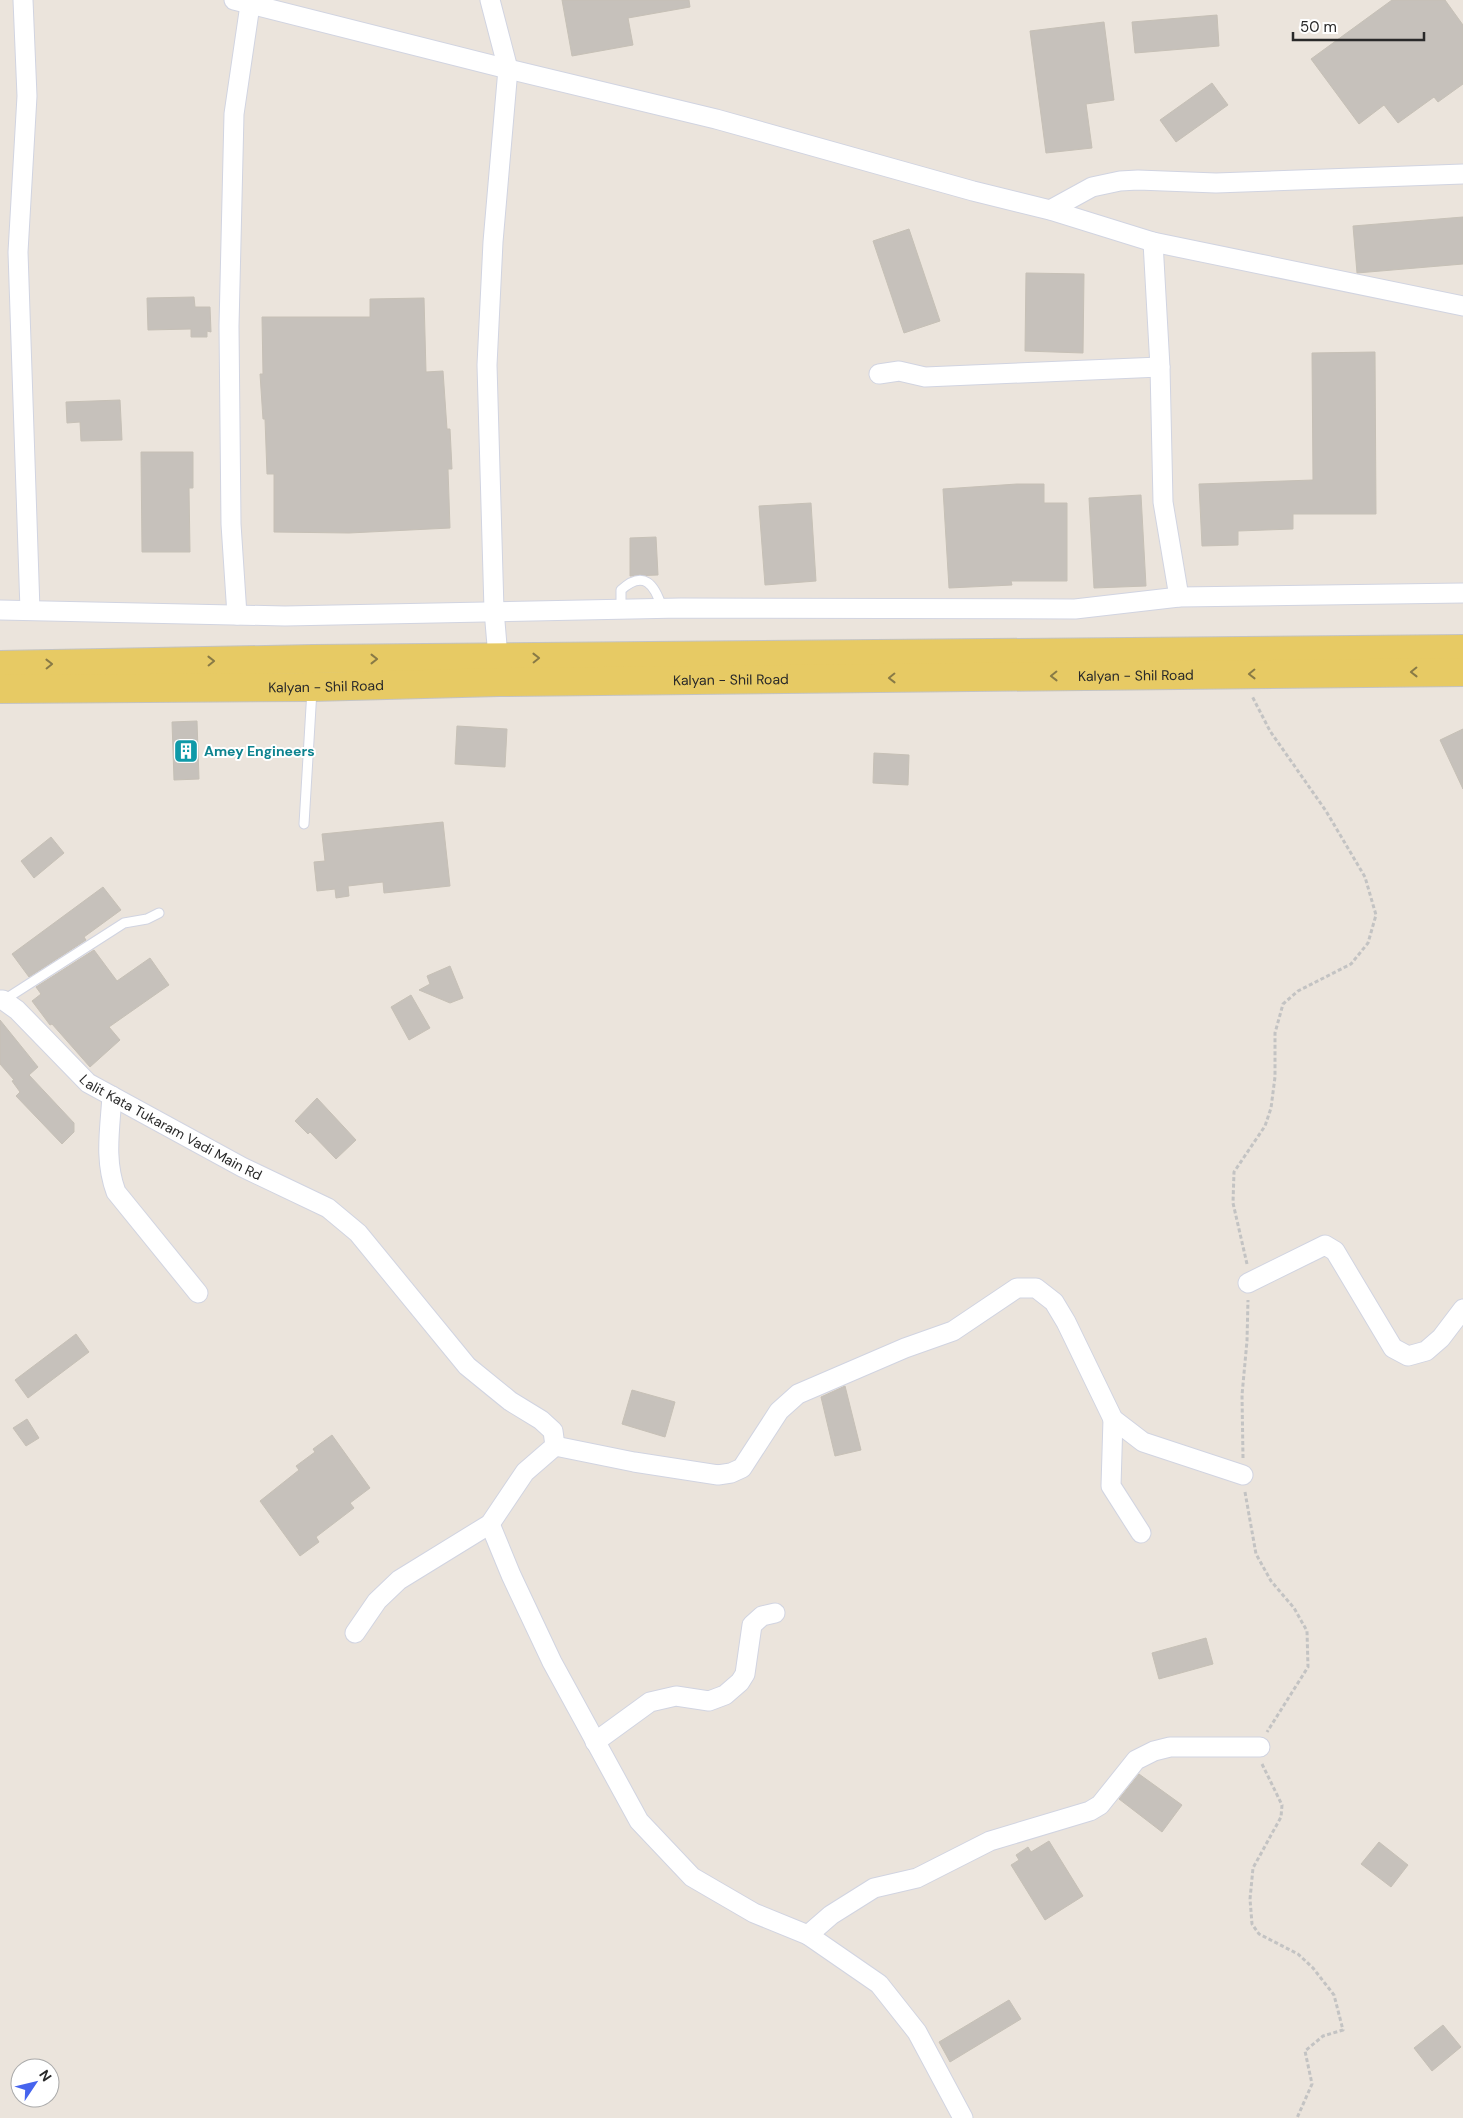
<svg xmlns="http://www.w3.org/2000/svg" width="1463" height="2118" font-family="'DM Sans',sans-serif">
  <rect width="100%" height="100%" fill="#ebe4dc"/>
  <path fill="#c6c1bb" stroke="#c6c0b6" d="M562 0H689L690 7 628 18 633 45 572 56Z
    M1392 0H1445L1463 25V84L1438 102 1434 97 1398 123 1384 105 1359 124 1311 59Z
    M1217 15 1219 46 1135 53 1132 22Z
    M1104 22 1114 100 1086 104 1092 148 1046 153 1030 31Z
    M1212 83 1228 105 1176 142 1160 120Z
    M1463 217V264L1357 273 1353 226Z
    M909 229 940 321 904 333 873 241Z
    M1026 273 1084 274 1083 353 1025 351Z
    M194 297 195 307H210L211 332 207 331V337H191V329L148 330 147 298Z
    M424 298 426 372 443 371 447 429H450L452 469H448L450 528 349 533 274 532V474H267L265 419H263L260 374H263L262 317H370V299Z
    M1375 352 1376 514H1293V529L1238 531V545L1202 546 1199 484 1313 480 1312 353Z
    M120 400 122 440 81 441 80 422 67 423 66 402Z
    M141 452H193V488H189L190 552H142Z
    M1017 484H1044V503H1067V581H1011L1012 585 949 588 943 489Z
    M1141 495 1146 586 1094 588 1089 498Z
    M811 503 816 581 765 585 759 506Z
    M656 537 658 575 630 576V538Z
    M197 721 199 779 174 780 172 722Z
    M457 726 507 729 505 767 455 764Z
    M1463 729V789L1440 740Z
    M874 753 909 755 908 785 873 783Z
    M443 822 450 886 384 893 383 882 348 886 349 896 336 898 335 889 317 891 314 862 325 861 322 834Z
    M51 837 64 853 34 878 21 861Z
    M103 887 121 910 84 937 86 940 29 977 12 954Z
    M94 950 117 981 150 958 169 985 109 1027 120 1040 90 1067 52 1024 50 1025 32 1001 41 994 36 987Z
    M450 966 463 998 450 1003 419 990 430 984 427 976Z
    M411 995 430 1028 409 1040 391 1007Z
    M0 1020 38 1067 29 1075 74 1123V1132L62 1144 16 1096 20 1092 12 1081 14 1080 0 1064Z
    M317 1098 356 1140 336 1159 310 1132 308 1134 295 1121Z
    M76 1334 89 1352 28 1398 15 1380Z
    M845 1386 861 1450 835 1456 821 1397Z
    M632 1390 675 1402 665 1437 622 1424Z
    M27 1419 39 1438 26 1446 13 1428Z
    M332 1435 370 1488 350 1503 354 1508 316 1537 319 1542 300 1556 260 1501 299 1470 296 1466 315 1452 313 1449Z
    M1206 1638 1213 1664 1159 1679 1152 1653Z
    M1139 1774 1182 1805 1162 1832 1119 1799Z
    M1049 1841 1083 1896 1045 1920 1011 1865 1019 1860 1016 1855 1028 1847 1031 1852Z
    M1379 1842 1408 1865 1391 1887 1361 1864Z
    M1009 2000 1021 2019 950 2062 939 2042Z
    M1443 2025 1461 2047 1432 2071 1414 2048Z"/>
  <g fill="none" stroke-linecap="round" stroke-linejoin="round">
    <defs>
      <path id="lane" d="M621 608V590C644 569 655 585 662 608
        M304 824 312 690
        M4 1000 124 923 147 919 159 913"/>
      <g id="street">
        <path d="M23 0 27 96 18 252 30 610"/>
        <path d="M234 0 508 69 716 119 973 191 1050 210 1153 242 1463 306"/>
        <path d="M490 0 508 69 493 242 487 365 494 610 499 669"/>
        <path d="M1050 210 1092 187 1120 181 1138 180 1216 183 1463 174"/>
        <path d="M1153 242 1160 367 1163 502 1179 597"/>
        <path d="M879 374 899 371 925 377 1160 367"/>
        <path d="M0 610 285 616 681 608 1075 609 1179 597 1463 593"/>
        <path d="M237 615 231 524 229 326 234 114 250 5"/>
        <path id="s1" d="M0 1000H3L17 1010 88 1083 242 1167 328 1208 358 1233 467 1366 510 1401 541 1420 553 1431 555 1446 525 1472 490 1524 399 1580 377 1601 355 1633"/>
        <path d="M112 1096C110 1129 104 1160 116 1192L198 1293"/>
        <path d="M1248 1283 1325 1245 1335 1251 1393 1348 1408 1356 1426 1351 1441 1338 1463 1309"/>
        <path d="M1113 1419 1111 1486 1141 1533"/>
        <path d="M555 1446 634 1462 718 1475 731 1473 742 1468 779 1411 798 1394 905 1348 953 1331 1017 1288H1036L1054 1302 1066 1322 1113 1419 1143 1442 1243 1475"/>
        <path d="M490 1524 511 1575 552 1662 639 1821 692 1877 754 1913 808 1935 879 1984 917 2032 963 2118"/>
        <path d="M595 1742 650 1702 676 1696 709 1701 725 1695 740 1682 745 1674 752 1625 762 1616 775 1613"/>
        <path d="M808 1935 831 1915 874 1888 917 1878 990 1841 1090 1811 1100 1805 1136 1760 1154 1751 1170 1747H1260"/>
      </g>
      <g id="primary">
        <path d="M0 665 313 659 1463 649"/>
        <path id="s2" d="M0 689 312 687 499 682 1463 672"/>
      </g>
    </defs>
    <use href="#lane" stroke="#d1d4e1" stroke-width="11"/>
    <use href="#street" stroke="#d1d4e1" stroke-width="21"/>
    <use href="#primary" stroke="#c3c3c3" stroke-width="30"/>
    <path stroke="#c3c3c3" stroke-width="3" stroke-dasharray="4 2.5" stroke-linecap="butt" d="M1247 1264 1233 1203 1234 1172 1265 1126 1271 1108 1275 1077V1033L1283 1004 1298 991 1351 964 1368 943 1376 915 1365 877 1326 811 1270 731 1252 696
      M1243 1458 1242 1395 1247 1341 1248 1300
      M1245 1492 1256 1554 1271 1581 1294 1608 1307 1631 1308 1667 1267 1732
      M1262 1764 1282 1805 1281 1817 1253 1868 1250 1899 1252 1924 1259 1934 1298 1954 1313 1968 1334 1995 1343 2030 1323 2036 1305 2051 1312 2084 1297 2118"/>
    <use href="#lane" stroke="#fff" stroke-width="9"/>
    <use href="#street" stroke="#fff" stroke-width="19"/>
    <use href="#primary" stroke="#e7ca64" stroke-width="28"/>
  </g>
  <defs><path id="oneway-chevron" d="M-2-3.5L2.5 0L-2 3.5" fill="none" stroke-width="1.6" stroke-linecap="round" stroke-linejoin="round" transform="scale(1.25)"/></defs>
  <g stroke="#887a46">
    <use href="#oneway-chevron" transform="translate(536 658) rotate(-1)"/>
    <use href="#oneway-chevron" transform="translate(374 659)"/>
    <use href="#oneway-chevron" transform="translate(211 661) rotate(-1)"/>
    <use href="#oneway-chevron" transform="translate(49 664) rotate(-1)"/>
    <use href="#oneway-chevron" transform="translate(1414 672) rotate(179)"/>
    <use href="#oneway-chevron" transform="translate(1252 674) rotate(179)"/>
    <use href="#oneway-chevron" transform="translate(1054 676) rotate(179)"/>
    <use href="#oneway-chevron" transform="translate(892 678) rotate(179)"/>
  </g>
  <defs>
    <symbol id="building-square" viewBox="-11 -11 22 22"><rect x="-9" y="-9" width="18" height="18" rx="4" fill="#0f9aa8" stroke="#fff"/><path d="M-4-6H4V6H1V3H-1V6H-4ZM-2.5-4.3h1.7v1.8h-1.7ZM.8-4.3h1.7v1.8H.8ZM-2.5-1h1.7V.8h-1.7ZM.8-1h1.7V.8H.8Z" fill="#fff"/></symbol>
  </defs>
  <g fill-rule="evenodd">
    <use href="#building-square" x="172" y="737" width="28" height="28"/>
  </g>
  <g text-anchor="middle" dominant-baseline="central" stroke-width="4" stroke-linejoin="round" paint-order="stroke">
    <g font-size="14" fill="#292929" stroke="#fff">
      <text stroke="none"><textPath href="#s2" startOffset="1136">Kalyan - Shil Road</textPath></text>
      <text stroke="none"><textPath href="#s2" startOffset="731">Kalyan - Shil Road</textPath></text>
      <text stroke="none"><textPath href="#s2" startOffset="326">Kalyan - Shil Road</textPath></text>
      <text stroke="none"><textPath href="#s1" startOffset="216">Lalit Kata Tukaram Vadi Main Rd</textPath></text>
    </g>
    <g font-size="14" font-weight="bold" fill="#0d838f" stroke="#fff" text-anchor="start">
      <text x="204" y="751">Amey Engineers</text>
    </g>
  </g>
  <g transform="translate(35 2083) rotate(55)"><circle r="24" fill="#ffffff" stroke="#a9a9a9"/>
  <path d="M0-4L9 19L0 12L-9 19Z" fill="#4664ee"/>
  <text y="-8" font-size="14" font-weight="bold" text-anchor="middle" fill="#292929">N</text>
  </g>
  <path d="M1293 32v8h131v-8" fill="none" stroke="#292929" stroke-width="2.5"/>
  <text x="1300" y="32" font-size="15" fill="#292929" stroke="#ffffff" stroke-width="4" paint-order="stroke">50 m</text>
</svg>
